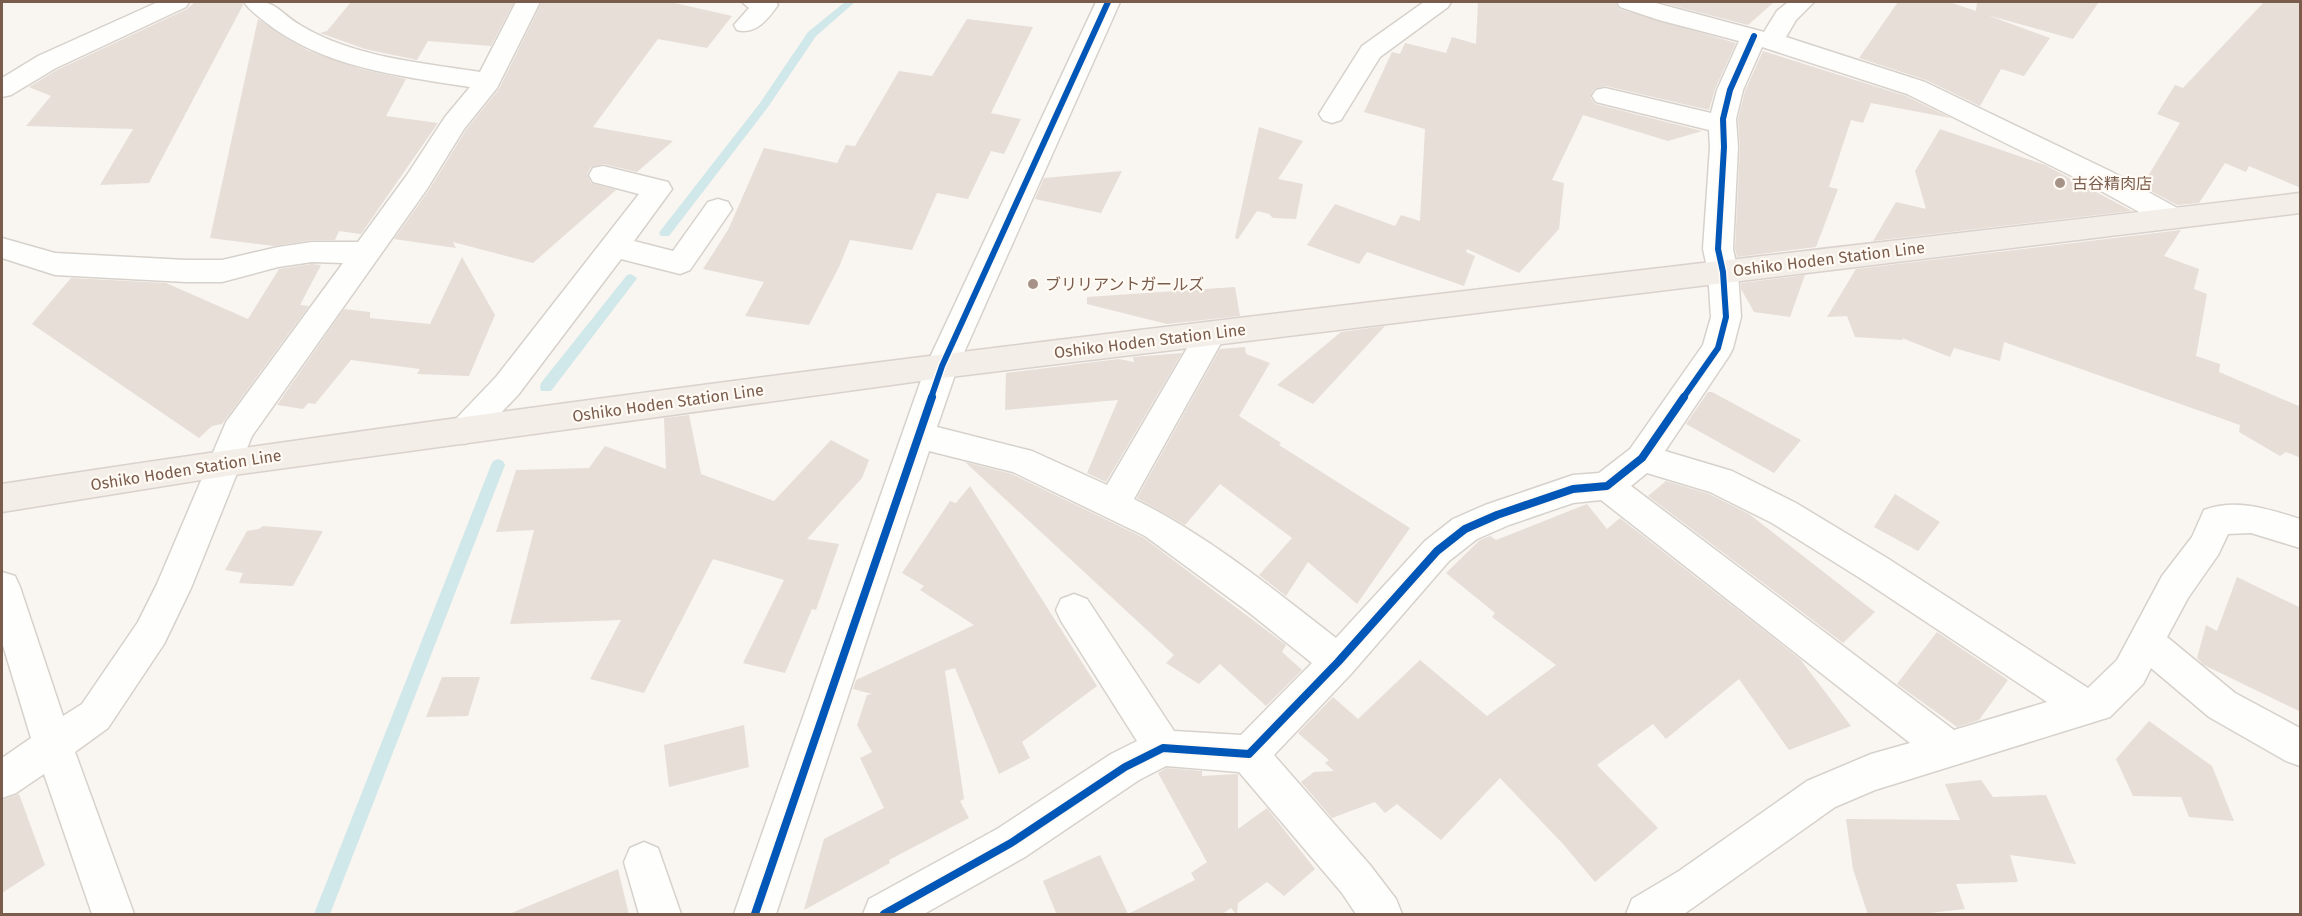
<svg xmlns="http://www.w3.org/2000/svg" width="2302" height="916" font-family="'Fira Sans','Noto Sans JP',sans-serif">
  <rect width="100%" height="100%" fill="#f9f5f0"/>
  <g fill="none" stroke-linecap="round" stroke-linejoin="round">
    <path fill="#d0e8ea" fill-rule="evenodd" d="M845 2H855L816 36 768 107 669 236H661L659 233 661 230 760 103 808 32Z
      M631 274 637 278 635 281 551 391H541L540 387 541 383 627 275Z
      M498 459 503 461 505 465 330 914H314L491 465 493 461Z"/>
  </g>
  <path fill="#e6ded7" d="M195 2H242L243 5 149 183 100 185 133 129 26 126 51 96 29 87 57 70 187 9Z
    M351 2H514L491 46 428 41 417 60 365 49 320 33 327 31Z
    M542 2H670L732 16 707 48 658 39 593 127 673 141 637 172 604 164 591 167 587 174 591 183 616 190 533 263 453 242 456 248 394 239 429 190 466 130 499 89Z
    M1478 2H1615L1619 9 1736 43 1715 89 1709 110 1606 86 1594 89 1590 97 1595 104 1702 131 1668 141 1583 115 1552 180 1564 183 1559 229 1519 273 1467 249 1466 252 1475 256 1464 286 1367 252 1359 264 1307 245 1335 204 1395 226 1401 215 1420 221 1425 129 1364 112 1392 52 1400 54 1405 43 1446 53 1452 37 1476 44Z
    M1659 2H1774L1748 25Z
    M1898 2H1949L1976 11 1977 2H2099L2073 39 1987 15 2050 38 2024 76 2001 69 1980 106 1926 80 1859 58Z
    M2264 2H2301V188L2249 166 2246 172 2225 163 2199 203 2177 205 2142 186 2180 123 2157 114 2175 85 2183 88Z
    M258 19 285 38 309 51 361 69 406 79 386 116 438 123 361 234 339 231 335 240H312L274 246 210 238Z
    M967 19 1033 27 991 113 1021 119 1004 154 991 151 968 199 937 193 912 250 850 240 839 267 809 325 745 316 764 282 703 269 728 230 764 148 837 163 846 145 855 146 899 71 932 76Z
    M1763 51 1906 96 1951 118 1871 103 1863 123 1851 120 1829 187 1838 189 1816 247 1737 257 1735 249 1740 147 1738 119 1745 91Z
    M1259 127 1303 141 1278 179 1303 184 1296 219 1273 218 1269 214 1257 211 1238 239 1235 238Z
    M1940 129 2045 165 2132 211 1873 241 1896 202 1926 209 1915 171Z
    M1122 171 1101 213 1035 199 1044 178Z
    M2181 230 2164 256 2199 269 2194 289 2207 294 2196 356 2220 364 2219 372 2301 407V458L2286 452 2280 456 2239 432 2240 425 2004 342 2000 361 1954 348 1950 357 1902 338 1903 340 1855 337 1847 316 1827 317 1856 269Z
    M462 257 495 315 469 376 417 374 420 369 351 360 315 404 308 403 303 409 277 405 344 309 370 312V318L430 324Z
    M312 264 321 265 300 305 309 306 222 424 212 426 199 438 32 324 71 278 166 283 248 319 279 269Z
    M1805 275 1790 317 1754 312 1741 289V283Z
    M1235 287 1240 316 1167 324 1087 304V297Z
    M1385 326 1313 404 1277 385 1341 332Z
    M1245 347 1246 354 1270 363 1239 416 1281 443 1279 445 1410 528 1357 604 1308 562 1286 596 1259 575 1292 538 1220 484 1185 525 1137 498 1220 349Z
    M1182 353 1106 482 1087 473 1118 400 1005 410 1006 373 1119 359 1134 362 1133 357Z
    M1708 392H1712L1801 440 1774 473 1686 424Z
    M689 415 701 474 774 501 831 440 869 460 862 478 807 539 839 544 816 610 812 609 785 673 743 663 784 580 713 559 644 693 590 679 621 620 510 624 534 530 496 532 516 470 589 468 605 446 666 469 664 418Z
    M965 462 1012 474 1144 538 1286 645 1282 652 1302 670 1266 706 1220 664 1199 684 1166 663 1174 655Z
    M1666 481 1709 494 1749 514 1875 612 1843 643 1648 496Z
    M970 486 1097 686 1022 742 1030 758 999 774 955 668 945 671 964 799 960 801 969 818 889 860 890 863 804 910 824 839 884 808 860 758 872 752 857 725 867 695 872 694 853 689 856 680 974 625 920 590 924 586 902 573 950 501 956 503Z
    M1895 494 1940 522 1918 551 1874 527Z
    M1587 504 1607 529 1620 518 1800 659 1851 726 1789 750 1739 679 1666 739 1653 724 1597 765 1658 828 1595 882 1563 844 1500 778 1441 840 1397 804 1385 813 1375 802 1332 818 1301 782 1314 772 1334 771 1325 763 1329 760 1298 733 1333 697 1358 719 1420 660 1487 716 1556 665 1492 617 1495 613 1446 573 1480 540 1490 536 1496 540Z
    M263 526 323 531 293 586 239 583 243 573 225 570 247 531 259 529Z
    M2237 577 2301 608V712L2204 665 2197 658 2206 625 2217 631Z
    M1937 632 2008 680 1979 720 1957 727 1897 684Z
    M442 677H480L468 716 426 717Z
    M2149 721 2212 766 2234 821 2189 817 2181 797 2133 796 2116 759Z
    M744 725 749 767 669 787 664 745Z
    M1166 768 1202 771V776L1238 774V829L1267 808 1315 869 1284 896 1267 882 1238 903 1237 915 1231 908 1221 915H1057L1043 881 1100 855 1128 914 1195 880 1191 873 1207 862 1158 773Z
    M1981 780 1993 797 2046 795 2076 864 2010 855 2018 882 1956 884 1965 909 1912 915H1868L1853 869 1846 819 1960 820 1945 784Z
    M19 794 45 865 2 893V800Z
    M618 869 629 915H509V914Z"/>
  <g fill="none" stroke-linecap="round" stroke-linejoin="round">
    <defs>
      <path id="minor" d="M158 2H189L186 7 56 68 11 95 2 97V78L38 56Z
        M244 2C279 0 274 9 300 25 352 57 422 63 480 72L516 2H540L497 88 464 129 427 189 252 436 191 588 164 644 108 728 75 752 134 914H92L44 774 16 793 2 798V758L31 738 2 642V572L15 576 20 587 63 716 82 704 138 622 157 584 226 422 343 263 312 262 278 267 222 282H186L55 275 2 258V238L55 253 186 260H222L278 247 312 242H358L407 175 445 117 470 87C399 76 321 67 264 21 257 15 249 10 244 2Z
        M742 2H776L778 5C768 19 756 35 737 30L734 25 749 8Z
        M1096 2H1120L958 366 937 427 1032 451 1107 485 1200 326 1211 322 1222 326 1226 334 1134 499C1207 535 1272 588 1336 638L1425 541 1453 519 1485 505 1573 475 1599 473 1630 449 1703 345 1711 317 1708 272 1703 249 1710 147 1709 130 1596 102 1592 96 1596 90 1605 88 1711 113 1717 90 1739 41 1659 20 1620 7 1617 2H1652L1764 32 1777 11 1788 2H1814L1796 20 1786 37 1925 82 2112 172 2181 210 2185 217 2181 224 2171 227 2161 224 2092 186 1907 94 1762 47 1743 90 1736 119 1738 147 1733 249 1738 272 1741 317 1733 348 1729 356 1665 451 1732 471 1796 503 1887 558 2088 688 2117 660 2162 576 2192 537 2204 510C2237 498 2268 509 2300 519V548L2251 533 2228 534 2218 555 2188 598 2167 637 2235 693 2300 728V766L2286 761 2209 717 2151 668 2143 684 2110 717 1875 790 1835 807 1684 914H1626L1632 899 1679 871 1807 781 1871 754 1910 743 1601 500 1573 503 1509 525 1477 539 1449 561 1351 674 1274 755 1370 865 1396 899 1402 914H1356L1342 893 1239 772 1166 766 1139 780 1025 857 924 914H863L869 899 997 829 1111 754 1137 741 1061 621 1056 610 1061 599 1074 594 1087 599 1174 731 1241 735 1312 663 1247 611 1145 536 1013 472 929 451 776 914H734L926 366ZM1647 473 1710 492 1772 523 1863 580 2047 702 1954 730 1631 486Z
        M1424 2H1451L1448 7 1380 57 1341 120 1332 123 1323 120 1319 114 1362 46Z
        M603 166 668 182 672 189 634 241 673 251 708 202 718 199 728 202 732 209 690 270 680 274 621 259 518 395 475 440 464 444 453 440 448 431 453 422 496 377 639 194 593 182 589 175 593 168Z
        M644 842 658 848 681 914H639L624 862 630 848Z"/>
      <path id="major" d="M2300 193V213L942 378 226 476 2 512V484C765 367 1533 284 2300 193Z"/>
    </defs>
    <use href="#minor" stroke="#d7d1cb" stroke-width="3"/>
    <use href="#major" stroke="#dad1cc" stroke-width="3"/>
    <use href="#minor" fill="#fefefd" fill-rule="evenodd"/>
    <use href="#major" fill="#f3eee8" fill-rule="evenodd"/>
    <defs>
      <path id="cycleway-far1" d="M931 398 942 366 1108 2
        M1683 398 1718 348 1726 317 1723 272 1718 249 1724 147 1723 119 1730 90 1754 36"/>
      <path id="cycleway" d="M755 914 932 397
        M884 914 1011 843 1125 767 1163 748 1249 754 1338 662 1437 551 1465 529 1497 515 1573 489 1607 486 1642 458 1684 397"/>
    </defs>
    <use href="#cycleway-far1" stroke="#fffaf3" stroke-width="9"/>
    <use href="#cycleway" stroke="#fffaf3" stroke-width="12"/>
    <use href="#cycleway-far1" stroke="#0057b8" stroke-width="6"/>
    <use href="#cycleway" stroke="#0057b8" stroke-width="8"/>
  </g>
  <g fill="#a69286" stroke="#fffaf3" stroke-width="2">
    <circle cx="2060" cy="183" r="6"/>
    <circle cx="1033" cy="284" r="6"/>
  </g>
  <g text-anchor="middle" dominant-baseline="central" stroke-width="4.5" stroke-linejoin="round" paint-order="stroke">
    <g font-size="16" fill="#7a5c4d" stroke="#fffaf3" text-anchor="start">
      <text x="2072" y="183">古谷精肉店</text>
      <text x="1045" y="284">ブリリアントガールズ</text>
    </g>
    <g font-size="16" fill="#7a5c4d" stroke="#fffaf3">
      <text transform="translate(1829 259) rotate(-7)">Oshiko Hoden Station Line</text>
      <text transform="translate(1150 341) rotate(-7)">Oshiko Hoden Station Line</text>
      <text transform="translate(668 403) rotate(-8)">Oshiko Hoden Station Line</text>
      <text transform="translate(186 470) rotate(-9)">Oshiko Hoden Station Line</text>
    </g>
  </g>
  <rect width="2302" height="916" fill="none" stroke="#7a5c4d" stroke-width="6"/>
</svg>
